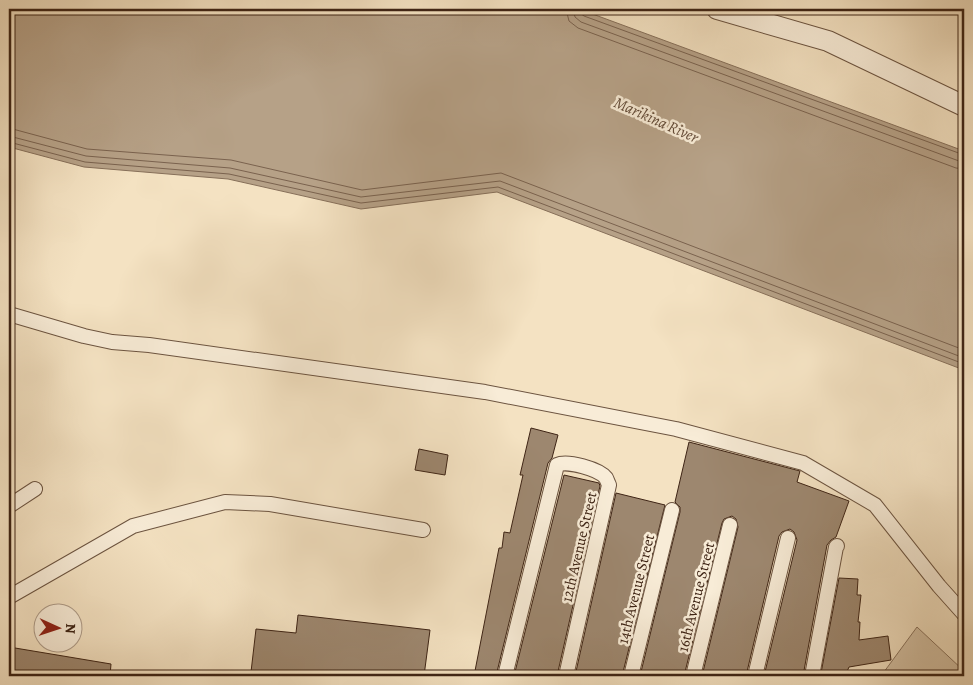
<svg xmlns="http://www.w3.org/2000/svg" width="973" height="685" font-family="Alegreya,serif">
  <rect width="100%" height="100%" fill="#f4e2c2"/>
  <filter id="stains"><feTurbulence type="fractalNoise" baseFrequency=".004" numOctaves="4"/><feColorMatrix values="0 0 0 0 .2 0 0 0 0 .09 0 0 0 0 .02 0 0 0 .5 -.17"/></filter>
  <radialGradient id="worn" r=".72"><stop offset=".6" stop-color="#630" stop-opacity="0"/><stop offset="1" stop-color="#630" stop-opacity=".3"/></radialGradient>
  <path fill="#d5c2a5" stroke="#8a735d" d="M917 627 964 671V676H881Z"/>
  <path fill="#b6a187" stroke="#866f59" d="M9 9H579L964 151V370L497 192 361 209 228 179 84 167 9 147Z"/>
  <g fill="none" stroke-linecap="round" stroke-linejoin="round">
    <path stroke="#7a624e" stroke-width="1" d="M566 9 569 21 578 28 956 168 964 169
      M573 9 575 17 581 22 959 161 964 162
      M580 9V13L584 16 964 155
      M9 128 87 149 231 160 362 190 501 173 964 350
      M9 136 86 156 230 168 361 197 500 181 964 358
      M9 142 85 162 229 174 361 203 498 187 964 364"/>
  </g>
  <path fill="#9d876f" stroke="#3e2415" d="M531 428 558 435 552 458 548 463 496 676H474L499 548H502L504 532 510 533 523 475H520Z
    M689 442 800 471 797 482 849 501 836 537 831 540 827 545 803 676H764L797 540 794 532 790 529 782 532 779 536 746 676H702L738 527 736 519 732 516 724 519 722 523 684 676H640L680 512V507L675 502Z
    M419 449 448 455 445 475 415 470Z
    M564 475 599 483 600 486 557 676H514Z
    M616 493 665 505 622 676H575Z
    M839 578 858 579 857 595H861L858 622H860L859 640 888 636 891 660 849 667 845 676H831L821 673Z
    M298 615 430 630 424 676H292L251 672 256 629 296 633Z
    M9 647 111 664 110 676H9Z"/>
  <g fill="none" stroke-linecap="round" stroke-linejoin="round">
    <defs>
      <path id="service" d="M9 314 84 336 112 342 149 345 485 392 676 429 803 463 875 505 939 586 964 614
        M9 506 35 489
        M9 597 133 526 225 502 270 504 423 530
        M505 676 557 465C567 460 599 469 606 478 607 480 608 483 609 485L566 676
        M631 676 672 510
        M693 676 730 525
        M755 676 788 538
        M812 676 836 547 837 546"/>
      <path id="pedestrian" d="M717 9 828 41 964 106"/>
    </defs>
    <use href="#service" stroke="#6c5440" stroke-width="16"/>
    <use href="#pedestrian" stroke="#6c5440" stroke-width="22"/>
    <use href="#service" stroke="#f8ecd7" stroke-width="14"/>
    <use href="#pedestrian" stroke="#f8ecd7" stroke-width="20"/>
  </g>
  <g text-anchor="middle" dominant-baseline="central" stroke-width="5" stroke-linejoin="round" paint-order="stroke">
    <g font-size="15" fill="#3e2415" stroke="#f8ecd7">
      <text transform="translate(579 547) rotate(-77)">12th Avenue Street</text>
      <text transform="translate(636 589) rotate(-76)">14th Avenue Street</text>
      <text transform="translate(696 597) rotate(-76)">16th Avenue Street</text>
    </g>
    <g font-size="16" font-style="italic" fill="#624a37" stroke="#f8ecd7">
      <text transform="translate(656 120) rotate(24)">Marikina River</text>
    </g>
  </g>
  <rect width="973" height="685" fill="none" stroke="#f4e2c2" stroke-width="30"/>
  <rect x="10" y="10" width="953" height="665" fill="none" stroke="#3e2415" stroke-width="2.5"/>
  <rect x="15" y="15" width="943" height="655" fill="none" stroke="#3e2415"/>
  <g transform="translate(58 628) rotate(93)"><circle r="24" fill="#f8ecd7" stroke="#ae9c89"/>
  <path d="M0-4L9 19L0 12L-9 19Z" fill="#8f2418"/>
  <text y="-8" font-size="14" font-weight="bold" text-anchor="middle" fill="#3e2415">N</text>
  </g>
  <rect width="100%" height="100%" filter="url(#stains)"/>
  <rect width="100%" height="100%" fill="url(#worn)"/>
</svg>
